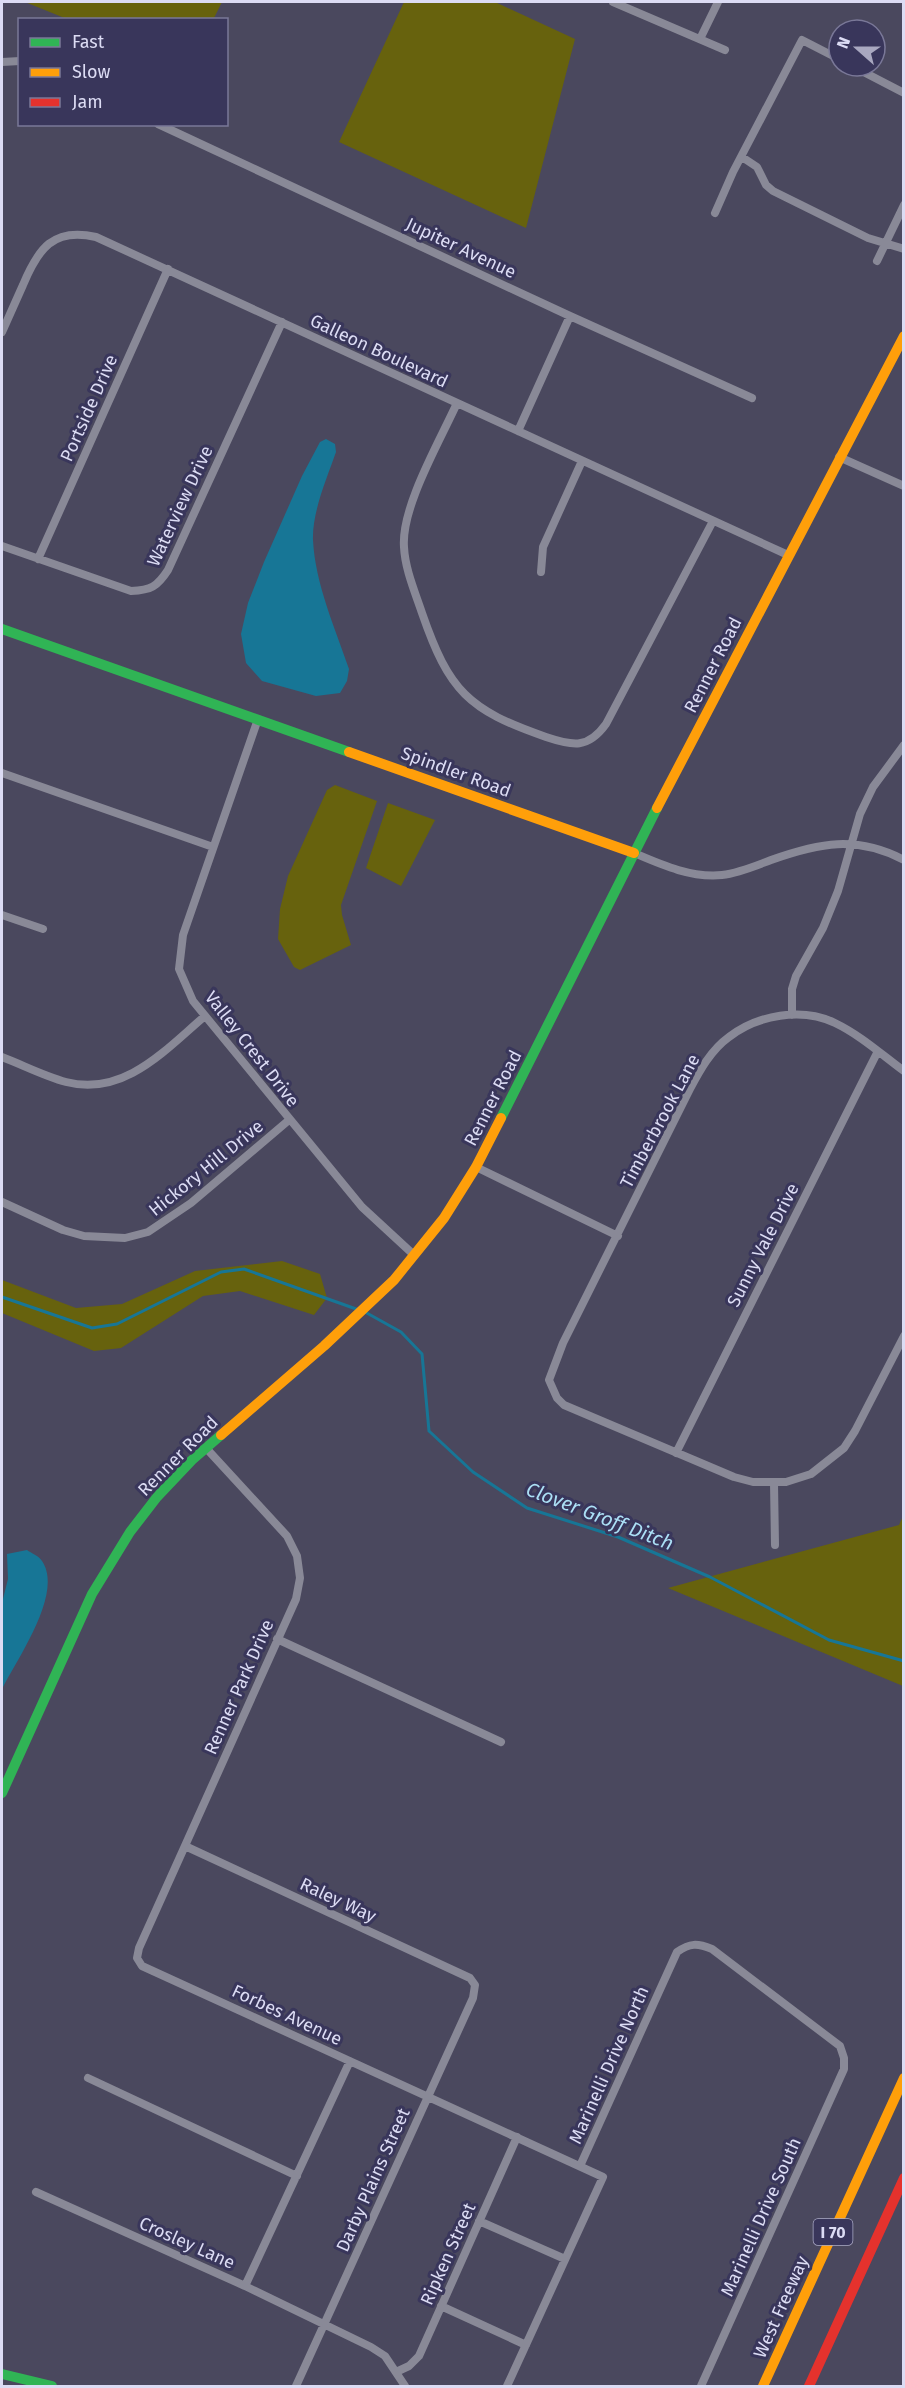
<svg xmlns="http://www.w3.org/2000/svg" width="905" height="2388" font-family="'Fira Sans',sans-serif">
  <rect width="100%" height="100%" fill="#4a485e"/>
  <path fill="#67620d" d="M25 2H222L213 20 67 19Z
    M404 2H495L575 39 526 228 339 142Z
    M335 785 377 801 341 905 342 915 351 945 300 970 294 967 278 939 280 909 288 876 327 790Z
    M388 803 435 820 401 886 366 868Z
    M282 1261 320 1274 327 1298 314 1315 240 1291 203 1296 121 1348 94 1351 2 1313V1280L76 1308 122 1304 195 1271Z
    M903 1516V1686L668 1588 899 1525Z"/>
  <path fill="#177696" d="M326 439 335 444 336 452C327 478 312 512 313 540 315 583 335 628 349 669L347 681 340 693 316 696 262 681 246 663 241 634 248 603 264 562 302 476 320 442Z
    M27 1550C31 1553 39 1556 42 1561 64 1593 17 1659 2 1689V1603L8 1579 7 1554Z"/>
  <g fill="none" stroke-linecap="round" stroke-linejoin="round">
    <path stroke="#177696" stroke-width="3" d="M2 1297 92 1328 117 1324 221 1272 244 1269 359 1310
      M365 1312 401 1332 422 1354 429 1431 473 1472 527 1508 618 1537 710 1577 829 1640 904 1661"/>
    <path stroke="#898997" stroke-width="8" d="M613 2 725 50
      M700 39 718 2
      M2 62 20 61
      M852 66 904 93
      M158 124 570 316 752 398
      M742 157 757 167 766 185 773 191 868 238 904 249
      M715 213 733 172 802 40 839 59
      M877 261 904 205
      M2 332C9 316 16 301 23 285 38 249 53 227 96 237L788 555
      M457 403C440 441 401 507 404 547 405 569 415 592 422 613 449 691 468 710 546 737 573 746 588 749 606 724L713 521
      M518 431 570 316
      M839 457 904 486
      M2 546 131 591C151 590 157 587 168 570L282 322
      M38 559 168 269
      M541 572 543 547 582 461
      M258 719 183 935 179 969 193 1001 362 1207 414 1255
      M2 773 213 847
      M634 853C662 865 691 878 722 875 739 873 755 866 771 860 819 843 856 835 904 860
      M2 915 43 929
      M792 1015V989L796 976 823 928 838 891 860 814 873 787 904 745
      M2 1057C23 1065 44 1076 66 1082 124 1097 165 1050 205 1016
      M904 1071C881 1054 860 1035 835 1023 802 1007 757 1015 729 1037 711 1050 700 1070 690 1089L563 1343 549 1380 557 1398 564 1405 734 1477 753 1482H786L811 1474 844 1448 855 1431 904 1336
      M476 1167 618 1236
      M2 1202 63 1230 84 1236 125 1238 148 1232 191 1203 289 1120
      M206 1448 287 1536 297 1556 300 1578 296 1599 139 1948 137 1958 142 1966 603 2177 507 2386
      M676 1453 878 1051
      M774 1483 775 1545
      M277 1639 501 1742
      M185 1846 470 1978 475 1985 473 1998 296 2386
      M88 2078 297 2176
      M580 2166 677 1952C690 1943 697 1943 712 1949L840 2046 844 2058V2069L701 2386
      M36 2192 245 2286 371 2347 385 2356 405 2386
      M479 2221 565 2259
      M245 2286 350 2061
      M441 2306 526 2345
      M396 2372 409 2366 419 2356 517 2137"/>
    <path stroke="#30b455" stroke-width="10" d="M2 629 349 752
      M501 1118 657 808
      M2 1793 92 1594 130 1532 157 1497 192 1460 221 1435
      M2 2374 52 2386"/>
    <path stroke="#ff9f0a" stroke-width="10" d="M349 752 634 853
      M657 808 904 336
      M221 1435 324 1346 394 1280 444 1218 476 1167 501 1118
      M763 2386 904 2078"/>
    <path stroke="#e5322d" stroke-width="10" d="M809 2386 904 2178"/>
  </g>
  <g text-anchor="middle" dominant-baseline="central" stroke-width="6" stroke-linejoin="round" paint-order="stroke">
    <rect fill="#39365b" stroke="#abaac6" stroke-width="1.5" x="813.5" y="2219" width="39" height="26" rx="4.5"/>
    <g font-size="16" font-weight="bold" fill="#dcdcf4">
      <text x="833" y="2232">I 70</text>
    </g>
    <g font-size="18" fill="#dcdcf4" stroke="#39365b">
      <text transform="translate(461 248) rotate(25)">Jupiter Avenue</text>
      <text transform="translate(379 351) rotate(25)">Galleon Boulevard</text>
      <text transform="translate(89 408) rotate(-66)">Portside Drive</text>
      <text transform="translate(180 506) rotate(-65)">Waterview Drive</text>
      <text transform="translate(713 665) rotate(-63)">Renner Road</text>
      <text transform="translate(456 772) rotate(20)">Spindler Road</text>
      <text transform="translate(252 1049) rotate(52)">Valley Crest Drive</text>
      <text transform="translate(493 1098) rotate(-63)">Renner Road</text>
      <text transform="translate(660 1121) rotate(-62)">Timberbrook Lane</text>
      <text transform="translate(206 1168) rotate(-39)">Hickory Hill Drive</text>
      <text transform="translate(763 1245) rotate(-63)">Sunny Vale Drive</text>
      <text transform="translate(178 1456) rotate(-45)">Renner Road</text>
      <text transform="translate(239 1687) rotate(-66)">Renner Park Drive</text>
      <text transform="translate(338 1900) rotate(25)">Raley Way</text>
      <text transform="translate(287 2015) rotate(25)">Forbes Avenue</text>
      <text transform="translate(609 2065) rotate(-66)">Marinelli Drive North</text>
      <text transform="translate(373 2180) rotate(-66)">Darby Plains Street</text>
      <text transform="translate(761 2217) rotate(-66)">Marinelli Drive South</text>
      <text transform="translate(187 2243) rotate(24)">Crosley Lane</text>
      <text transform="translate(448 2254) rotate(-66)">Ripken Street</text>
      <text transform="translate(781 2307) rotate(-66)">West Freeway</text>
    </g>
    <g font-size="20" font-style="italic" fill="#abdff5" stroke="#39365b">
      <text transform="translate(600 1516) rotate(21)">Clover Groff Ditch</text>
    </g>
  </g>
  <rect width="905" height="2388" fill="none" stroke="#dcdcf4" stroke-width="6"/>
  <rect x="18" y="18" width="210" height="108" fill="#39365b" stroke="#7a7898" stroke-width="1.5"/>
  <rect x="30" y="38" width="30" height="9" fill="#30b455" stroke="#7a7898" stroke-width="1.5"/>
  <text x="72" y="48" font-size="18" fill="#dcdcf4">Fast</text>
  <rect x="30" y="68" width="30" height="9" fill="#ff9f0a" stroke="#7a7898" stroke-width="1.5"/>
  <text x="72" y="78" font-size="18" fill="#dcdcf4">Slow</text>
  <rect x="30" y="98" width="30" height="9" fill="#e5322d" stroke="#7a7898" stroke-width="1.5"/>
  <text x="72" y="108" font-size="18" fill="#dcdcf4">Jam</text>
  <g transform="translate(857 48) rotate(291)"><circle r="28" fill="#39365b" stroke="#7a7898" stroke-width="1.5"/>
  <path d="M0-4.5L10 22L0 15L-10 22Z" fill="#a9a8c0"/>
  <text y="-9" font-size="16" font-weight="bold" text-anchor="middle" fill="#dcdcf4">N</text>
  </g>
</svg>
